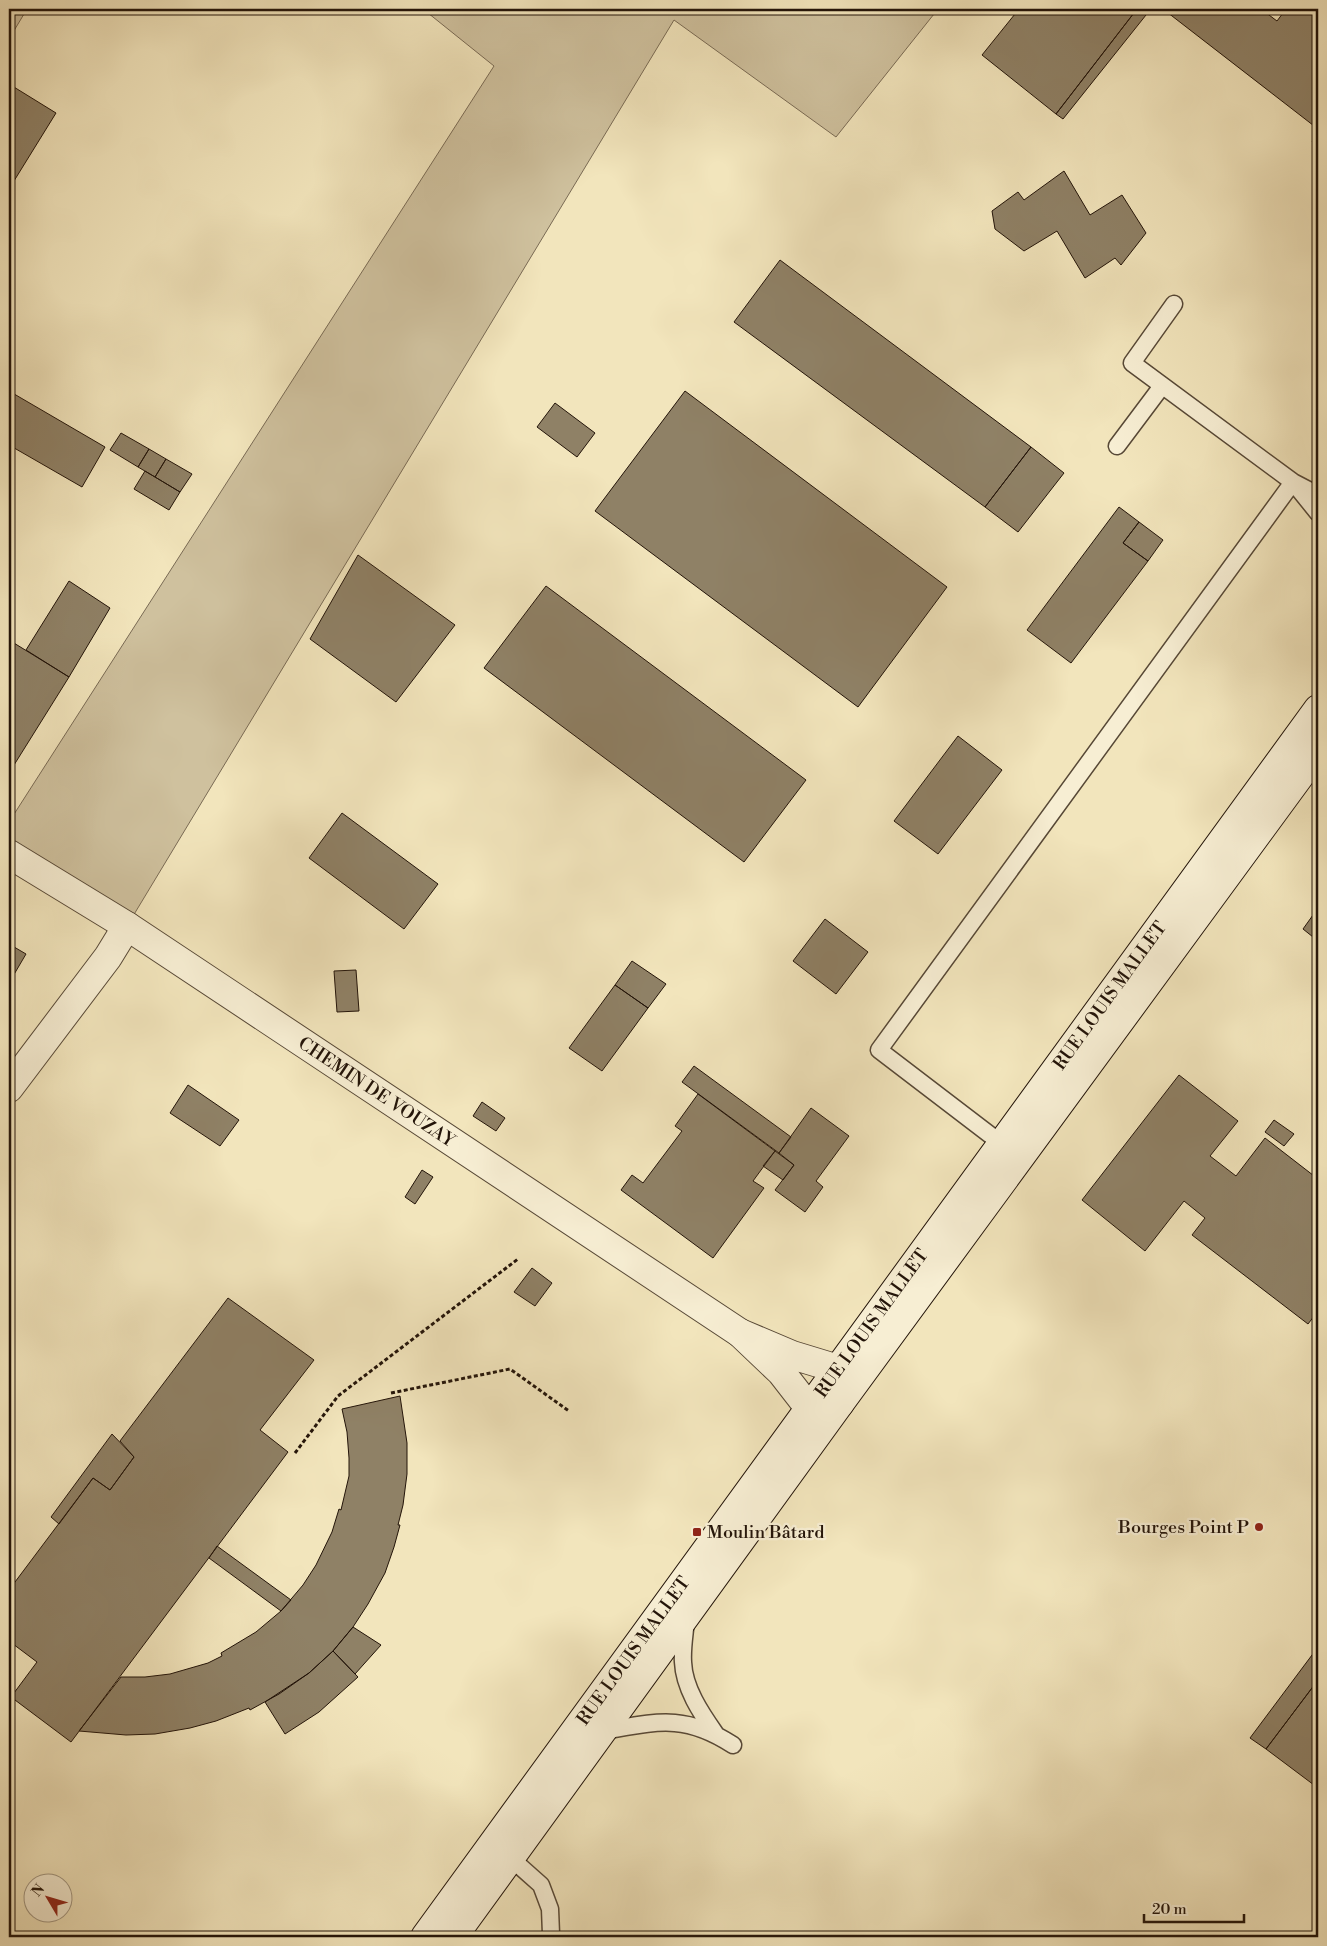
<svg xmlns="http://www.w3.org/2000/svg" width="1327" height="1946" font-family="'Libre Bodoni',serif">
  <rect width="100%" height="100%" fill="#f2e5bc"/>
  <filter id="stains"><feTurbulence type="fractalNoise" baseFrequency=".004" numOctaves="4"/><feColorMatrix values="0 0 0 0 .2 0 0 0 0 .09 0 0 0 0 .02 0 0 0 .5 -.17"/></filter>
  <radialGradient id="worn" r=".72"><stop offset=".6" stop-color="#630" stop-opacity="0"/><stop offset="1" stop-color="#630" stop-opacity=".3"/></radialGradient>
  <path fill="#cfc19e" stroke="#796a54" d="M9 9H27L9 39Z
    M423 9H938L836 137 674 20 127 926 9 854V822L494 66Z"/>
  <path fill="#8f8166" stroke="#231409" d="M1019 9H1137L1056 114 982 55Z
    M1137 9 1150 10 1063 119 1056 114Z
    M1163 9H1261L1277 21 1286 9H1318V129Z
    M9 84 56 113 9 189Z
    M1318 134V148L1312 142Z
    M1064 171 1090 215 1122 195 1146 233 1121 265 1115 258 1085 278 1057 231 1024 251 995 229 992 211 1018 192 1024 200Z
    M780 260 1031 447 985 507 734 322Z
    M9 391 105 447 82 487 9 445Z
    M685 391 947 587 858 707 595 511Z
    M555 403 595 433 577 457 537 427Z
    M121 433 149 449 138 467 110 450Z
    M1031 447 1064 473 1018 532 985 507Z
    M149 449 166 459 155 477 138 467Z
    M166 459 192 474 180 492 155 477Z
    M145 471 180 492 169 510 134 489Z
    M1119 507 1139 522 1123 543 1148 561 1071 663 1027 630Z
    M1139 522 1163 540 1148 561 1123 543Z
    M358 555 455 625 396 702 310 639Z
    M69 581 110 608 69 677 26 650Z
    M546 586 806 780 744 862 484 668Z
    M9 640 69 677 9 773Z
    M958 736 1002 770 938 854 894 821Z
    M342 813 438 884 404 929 309 858Z
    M1318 908V941L1303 929Z
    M825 919 868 952 836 994 793 961Z
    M9 944 26 954 9 983Z
    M632 961 666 984 648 1008 615 985Z
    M356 970 359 1011 337 1012 334 971Z
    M615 985 648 1008 602 1071 569 1048Z
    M694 1066 791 1137 779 1153 682 1082Z
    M1179 1075 1238 1121 1210 1156 1236 1176 1265 1138 1318 1179V1311L1308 1324 1192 1235 1205 1218 1184 1201 1145 1251 1082 1200Z
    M188 1085 239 1120 220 1146 170 1113Z
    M698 1094 775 1151 753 1181 764 1188 713 1258 621 1190 632 1175 643 1183 682 1131 675 1126Z
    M482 1102 505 1118 496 1131 473 1116Z
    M811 1108 849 1136 816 1181 823 1187 805 1212 775 1190 794 1165 779 1153Z
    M1274 1120 1294 1134 1284 1146 1265 1132Z
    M775 1151 794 1165 783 1180 763 1166Z
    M422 1170 433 1177 415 1204 405 1197Z
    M532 1268 552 1283 535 1306 514 1292Z
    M228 1298 314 1360 260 1430 288 1452 71 1742 11 1697 37 1662 9 1641V1590L93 1478 110 1490 134 1457 120 1441Z
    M400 1396 407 1443V1474L403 1505 398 1525H400L394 1547 385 1573 368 1604 353 1627 333 1651 309 1673 279 1694 250 1710 249 1708 216 1721 190 1728 155 1734 126 1735 79 1731 121 1677H145L170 1674 208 1663 222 1656 221 1653 256 1632 281 1611 303 1585 316 1565 332 1532 339 1509 341 1510 349 1476V1458L347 1432 342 1409Z
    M112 1434 134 1457 110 1490 93 1478 59 1524 51 1517Z
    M217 1546 291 1600 281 1611 209 1558Z
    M353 1627 381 1645 355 1674 333 1651Z
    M1318 1647V1680L1266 1749 1250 1738Z
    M333 1651 358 1677 319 1712 285 1734 265 1702 309 1673Z
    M1318 1680V1788L1266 1749Z"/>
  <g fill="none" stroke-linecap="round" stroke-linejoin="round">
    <defs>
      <path id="service" d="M1117 446 1162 386
        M1318 495 1293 482 1318 513
        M1002 1144 879 1050 1293 482 1132 363 1174 304
        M686 1619C685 1633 682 1648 683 1662 684 1688 701 1713 715 1733
        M601 1729 603 1731C656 1722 684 1713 733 1745
        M505 1853 541 1885 550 1909 551 1934 549 1937"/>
      <g id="minor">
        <path id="s1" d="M9 854 127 926 740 1333"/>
        <path d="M9 1088 108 957 127 926"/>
        <path d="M740 1333 792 1355 838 1369 840 1403 809 1408 781 1372Z"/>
      </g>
      <g id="secondary">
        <path id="s2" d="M425 1937 1318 709"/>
        <path d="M453 1937 840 1403 1318 751"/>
      </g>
    </defs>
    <use href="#service" stroke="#574836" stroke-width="19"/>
    <use href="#minor" stroke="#574836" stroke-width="30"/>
    <use href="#secondary" stroke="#231409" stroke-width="30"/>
    <path stroke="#231409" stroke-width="3" stroke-dasharray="4 2.5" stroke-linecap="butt" d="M391 1393 510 1369 569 1411
      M295 1453 338 1396 518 1259"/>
    <use href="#service" stroke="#f7eed3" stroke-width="16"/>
    <use href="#minor" stroke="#f7eed3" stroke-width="28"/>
    <use href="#secondary" stroke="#f7eed3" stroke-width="28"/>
  </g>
  <g fill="#8f2418" stroke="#f7eed3" stroke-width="2">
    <circle cx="1259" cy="1527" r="5"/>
    <rect x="692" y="1527" width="10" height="10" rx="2.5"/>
  </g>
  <g text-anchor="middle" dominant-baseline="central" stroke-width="4.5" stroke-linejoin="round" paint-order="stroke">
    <g font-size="18" fill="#231409" stroke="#f7eed3">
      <text stroke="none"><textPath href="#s2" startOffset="1164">RUE LOUIS MALLET</textPath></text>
      <text stroke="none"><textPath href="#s1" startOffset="438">CHEMIN DE VOUZAY</textPath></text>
      <text stroke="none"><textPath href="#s2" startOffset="759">RUE LOUIS MALLET</textPath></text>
      <text stroke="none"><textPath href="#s2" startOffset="354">RUE LOUIS MALLET</textPath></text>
    </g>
    <g font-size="18" fill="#231409" stroke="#f7eed3" text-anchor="end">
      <text x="1249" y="1527">Bourges Point P</text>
      <text x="707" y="1532" text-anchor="start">Moulin Bâtard</text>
    </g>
  </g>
  <rect width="1327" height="1946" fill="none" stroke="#f2e5bc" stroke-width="30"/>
  <rect x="10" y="10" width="1307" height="1926" fill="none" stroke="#231409" stroke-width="2.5"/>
  <rect x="15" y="15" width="1297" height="1916" fill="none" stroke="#231409"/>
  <g transform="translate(48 1898) rotate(308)"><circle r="24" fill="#f7eed3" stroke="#a29782"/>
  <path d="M0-4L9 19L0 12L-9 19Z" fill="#8f2418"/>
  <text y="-8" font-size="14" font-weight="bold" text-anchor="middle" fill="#231409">N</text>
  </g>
  <path d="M1144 1914v8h100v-8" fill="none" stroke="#231409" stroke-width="2.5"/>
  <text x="1152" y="1914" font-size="15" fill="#231409" stroke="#f7eed3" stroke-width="4" paint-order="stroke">20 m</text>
  <rect width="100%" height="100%" filter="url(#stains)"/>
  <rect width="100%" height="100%" fill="url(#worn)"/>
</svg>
